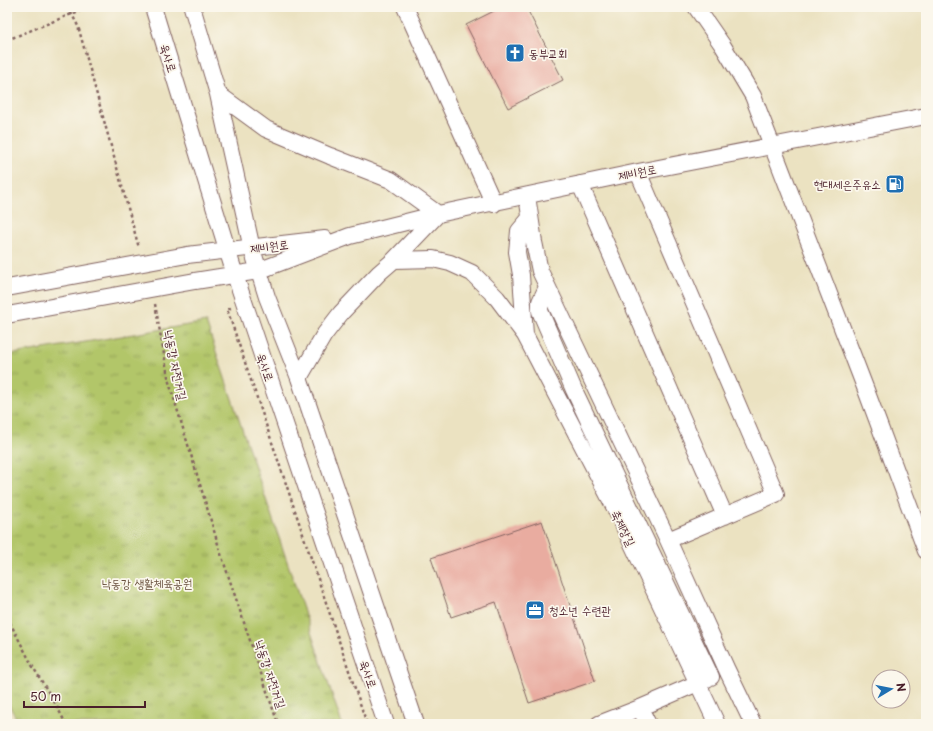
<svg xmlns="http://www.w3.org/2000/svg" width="933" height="731" font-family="'Playpen Sans','Poor Story',sans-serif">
  <defs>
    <pattern id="park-tufts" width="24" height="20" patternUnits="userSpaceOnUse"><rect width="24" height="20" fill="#b2c669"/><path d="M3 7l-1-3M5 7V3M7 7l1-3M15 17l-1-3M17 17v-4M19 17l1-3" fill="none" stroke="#93a057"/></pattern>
  </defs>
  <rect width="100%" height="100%" fill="#fbf7ec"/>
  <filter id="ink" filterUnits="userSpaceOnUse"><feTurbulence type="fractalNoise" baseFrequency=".025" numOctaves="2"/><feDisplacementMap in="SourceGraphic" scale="8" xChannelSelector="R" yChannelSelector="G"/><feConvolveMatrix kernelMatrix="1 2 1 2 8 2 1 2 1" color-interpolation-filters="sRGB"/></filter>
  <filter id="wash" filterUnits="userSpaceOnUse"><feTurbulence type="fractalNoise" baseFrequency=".012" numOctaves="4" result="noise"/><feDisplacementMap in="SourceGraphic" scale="16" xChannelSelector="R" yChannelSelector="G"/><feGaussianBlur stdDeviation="0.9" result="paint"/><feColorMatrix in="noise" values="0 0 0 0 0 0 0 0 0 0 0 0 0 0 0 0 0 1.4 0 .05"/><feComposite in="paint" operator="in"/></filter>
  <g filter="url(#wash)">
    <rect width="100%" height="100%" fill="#ebe2c1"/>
    <path fill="url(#park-tufts)" stroke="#7e724a" d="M206 322 342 724H19L7 701V355Z"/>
    <g id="blocks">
      <path fill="#e9aca0" d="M502 7H526L563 80 508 108 466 25Z
        M542 521 595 681 529 703 496 602 451 617 431 558Z"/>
    </g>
  </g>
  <g filter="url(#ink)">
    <use href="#blocks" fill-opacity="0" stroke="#826360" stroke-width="1"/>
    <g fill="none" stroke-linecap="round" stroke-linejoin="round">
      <defs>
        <path id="minor" d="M153 7 235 275 386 724
          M192 7 218 94 252 249 267 297 299 378 416 724
          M405 7 494 204
          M696 7 723 46 753 96 866 390 926 551
          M218 94 266 129 330 156 391 180 438 214 394 260 379 273 341 313 324 335 299 378
          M638 172 776 494 668 540
          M580 184 725 516
          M527 196 534 242 540 271 668 540 727 670 753 724
          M187 255 325 239
          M394 260 433 259 450 263 472 273 497 298 525 335 618 514 717 724
          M195 281 258 271 350 236 438 214 638 172 926 116
          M547 287 540 302V311L574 390 711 677
          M525 335 521 275 517 252 519 231 530 218
          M640 708 648 724
          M599 724 640 708 707 679"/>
      </defs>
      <use href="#minor" stroke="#826360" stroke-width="18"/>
      <path stroke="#826360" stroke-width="2.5" stroke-dasharray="3 3" stroke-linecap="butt" d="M68 7 78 26 139 248
        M155 304 169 382 221 554 278 724
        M231 308 227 309 367 724
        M7 617 33 667 55 703 66 724"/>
      <use href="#minor" stroke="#fff" stroke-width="16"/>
      <defs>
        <path id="minor-bridge" d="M7 288 187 255
          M7 315 195 281"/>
      </defs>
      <use href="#minor-bridge" stroke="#826360" stroke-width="18" stroke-linecap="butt"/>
      <path stroke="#826360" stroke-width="2.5" stroke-dasharray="3 3" stroke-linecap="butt" d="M7 40 89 7"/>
      <use href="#minor-bridge" stroke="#fff" stroke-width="16"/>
    </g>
  </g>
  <defs>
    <symbol id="church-square" viewBox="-11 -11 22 22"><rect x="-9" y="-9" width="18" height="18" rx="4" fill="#1f6fb2" stroke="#fbf7ec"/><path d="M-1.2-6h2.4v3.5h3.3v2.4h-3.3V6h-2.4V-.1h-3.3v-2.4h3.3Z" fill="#fff"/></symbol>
    <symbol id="fuel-square" viewBox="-11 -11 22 22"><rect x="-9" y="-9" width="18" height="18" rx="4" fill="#1f6fb2" stroke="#fbf7ec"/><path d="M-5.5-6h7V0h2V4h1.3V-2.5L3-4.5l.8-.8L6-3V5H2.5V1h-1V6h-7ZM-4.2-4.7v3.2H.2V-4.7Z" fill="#fff"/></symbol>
    <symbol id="office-square" viewBox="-11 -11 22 22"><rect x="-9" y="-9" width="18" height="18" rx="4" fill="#1f6fb2" stroke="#fbf7ec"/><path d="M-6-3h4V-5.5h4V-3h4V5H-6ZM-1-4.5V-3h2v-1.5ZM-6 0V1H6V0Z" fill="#fff"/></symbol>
  </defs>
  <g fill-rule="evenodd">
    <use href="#church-square" x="504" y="42" width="22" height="22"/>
    <use href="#fuel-square" x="884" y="173" width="22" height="22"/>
    <use href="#office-square" x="524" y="599" width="22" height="22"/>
  </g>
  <g text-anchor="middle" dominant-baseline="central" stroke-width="3.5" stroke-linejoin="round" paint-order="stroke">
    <g font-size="12" fill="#4a1f2b" stroke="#fbf7ec" text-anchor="start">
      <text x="529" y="53">동부교회</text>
      <text x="881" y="184" text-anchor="end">현대세은주유소</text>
      <text x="549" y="610">청소년 수련관</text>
    </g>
    <g font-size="12" fill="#4a1f2b" stroke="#fbf7ec">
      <text transform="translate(169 58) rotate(73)">육사로</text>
      <text transform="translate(637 172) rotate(-11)">제비원로</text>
      <text transform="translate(269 246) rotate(-7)">제비원로</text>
      <text transform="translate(176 365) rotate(78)">낙동강 자전거길</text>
      <text transform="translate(266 367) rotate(71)">육사로</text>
      <text transform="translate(624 528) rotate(64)">축제장길</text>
      <text transform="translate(271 674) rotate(71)">낙동강 자전거길</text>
      <text transform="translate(369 674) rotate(71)">육사로</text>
    </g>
    <g font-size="12" fill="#69513e" stroke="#fbf7ec">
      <text x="147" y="583">낙동강 생활체육공원</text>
    </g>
  </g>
  <rect width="933" height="731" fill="none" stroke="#fbf7ec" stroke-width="24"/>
  <g transform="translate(891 689) rotate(80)"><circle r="19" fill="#fbf7ec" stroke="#b4a19f"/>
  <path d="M0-3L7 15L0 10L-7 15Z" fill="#1f6fb2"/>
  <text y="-6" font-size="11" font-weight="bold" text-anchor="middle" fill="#4a1f2b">N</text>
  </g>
  <path d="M24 701v6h121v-6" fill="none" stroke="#4a1f2b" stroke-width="2"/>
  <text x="30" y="701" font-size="12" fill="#4a1f2b" stroke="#fbf7ec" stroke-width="3" paint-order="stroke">50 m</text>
</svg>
